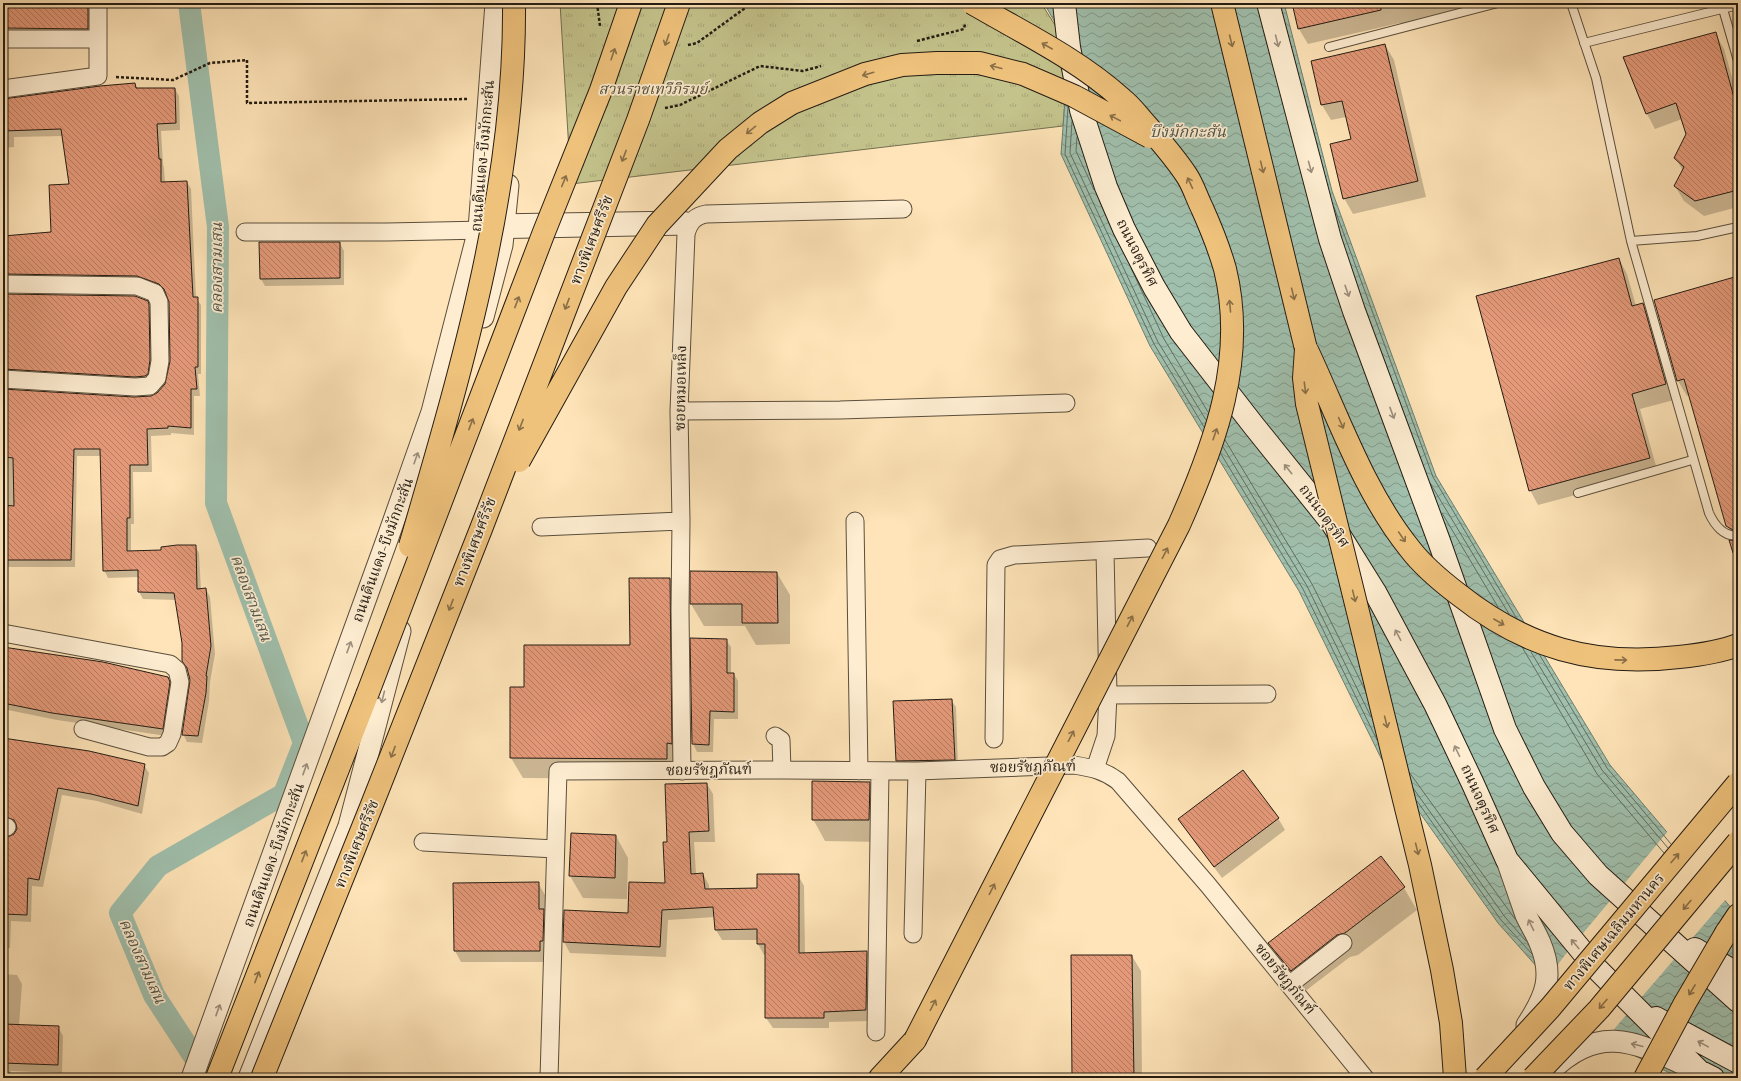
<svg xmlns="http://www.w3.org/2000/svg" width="1741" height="1081" font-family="'Libre Bodoni','Noto Serif Thai',serif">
  <defs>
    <pattern id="park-tufts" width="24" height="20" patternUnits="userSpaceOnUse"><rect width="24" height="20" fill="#c4c38c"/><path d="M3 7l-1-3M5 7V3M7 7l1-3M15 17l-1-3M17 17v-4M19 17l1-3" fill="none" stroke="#a8a778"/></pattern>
    <pattern id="water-waves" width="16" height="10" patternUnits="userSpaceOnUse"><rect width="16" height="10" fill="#a0bfac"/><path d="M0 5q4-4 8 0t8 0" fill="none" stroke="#829a8b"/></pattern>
    <pattern id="building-back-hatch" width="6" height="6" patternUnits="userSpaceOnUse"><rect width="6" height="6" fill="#e49979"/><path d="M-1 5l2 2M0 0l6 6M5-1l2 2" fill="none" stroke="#b97c62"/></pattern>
  </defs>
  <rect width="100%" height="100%" fill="#fee4b8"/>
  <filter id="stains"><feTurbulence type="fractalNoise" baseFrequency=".005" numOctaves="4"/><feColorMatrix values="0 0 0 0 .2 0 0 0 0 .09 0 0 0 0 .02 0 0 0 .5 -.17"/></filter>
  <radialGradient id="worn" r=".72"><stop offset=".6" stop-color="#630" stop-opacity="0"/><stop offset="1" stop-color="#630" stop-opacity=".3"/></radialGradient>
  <path fill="url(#park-tufts)" stroke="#747050" d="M560 3H1041L1069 47 1063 126 571 184Z"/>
  <path fill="url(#water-waves)" stroke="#6e7e6f" d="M1044 3H1284L1332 191 1436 476 1610 765 1738 916V1078H1680L1601 1039 1498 923 1381 758 1299 591 1150 346 1061 154 1069 47Z"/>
  <path fill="#fee4b8" d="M1668 831 1726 899 1603 1042 1546 980 1565 955Z"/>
  <path fill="#0003" d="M3 3H94L91 35 3 33Z
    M1293 3H1490L1403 27 1400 23 1308 44 1299 29Z
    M1715 33 1724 49 1738 98V207L1704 216 1684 201 1675 186 1683 171 1675 157 1687 134 1682 119 1655 129 1647 114 1624 58Z
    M1385 45 1394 60 1426 197 1353 214 1344 198 1352 140 1346 117 1331 120 1322 105 1312 62Z
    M135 84 138 89H175L179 96 180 130 161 131 163 164 164 168 165 183 187 182 191 189 196 298 201 305V374H198L200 396H194V435L171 433V435L151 436 152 472H133L134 524H131V552L162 551 195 546 199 553 201 590 206 589 210 597 215 654 210 682 209 701 202 743 187 742 183 734 191 680 188 670 183 660V643L176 600 143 599 139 592V577L108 578 104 570 101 456H77L75 567H3V390L134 398 155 396 168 381 171 363 170 302 167 294 164 291 142 283 3 282V237L52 233 70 185 63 136 14 137V147L3 148V99Z
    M340 243 344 251V285L265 286 261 279Z
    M1619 259 1627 274 1636 306 1643 304 1651 319 1674 400 1640 409 1658 473 1538 505 1530 490Z
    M1738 277V543L1728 527 1690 395 1687 396 1678 381 1655 301Z
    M3 295 147 302 153 312 151 381 3 378Z
    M777 573 790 595V644L756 645 745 626H704L691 604Z
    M670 579 682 599 678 779 523 778 511 758 525 688 631 646Z
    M691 639 726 640 731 647V674H734L738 681V719H714L713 752H697L693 744Z
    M3 648 168 678 172 686 167 736 57 720 3 709Z
    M951 700 956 707 958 767 901 768 897 761Z
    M3 739 144 765 149 773 142 814 97 801 62 795 43 887 32 886 31 922 11 921 10 948 3 947V837L10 838 15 834 17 827 10 824 3 825Z
    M869 783 882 805 881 842 825 841 813 819Z
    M707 784 713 794 715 842H694L696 874H703L709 885V890L758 889 798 875 804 886 805 954 867 952 873 963 872 1021 829 1022V1028H773L766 1018V955H764L758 944V940H722L716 930 715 917 668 920 666 957 570 953 564 942 628 914 666 884 668 843Z
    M1278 818 1285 830 1222 878 1186 830 1179 819Z
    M616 836 628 858 627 899 583 898 570 876Z
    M1381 857 1404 888 1417 910 1358 955 1350 957 1304 992 1282 965 1269 943Z
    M538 883 545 895V913L550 922 546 962H461L455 951Z
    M1132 956 1141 971 1142 1078H1073Z
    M3 974 17 975 22 984 19 1026 58 1027 63 1036 62 1073 11 1071 10 1078H3Z
    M114 1074 116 1078H99Z"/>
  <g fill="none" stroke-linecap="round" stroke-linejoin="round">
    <path stroke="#626e60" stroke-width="1" d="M1068 107 1065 154 1154 344 1204 427
      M1072 121 1070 153 1158 342 1206 420
      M1077 137 1076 151 1094 190
      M1334 207 1433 477 1517 619
      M1131 268 1164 339 1208 412
      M1225 440 1312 584 1365 690
      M1223 447 1307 586 1371 717
      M1221 454 1303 589 1377 740
      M1430 483 1509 614
      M1442 513 1498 607
      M1522 647 1597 774 1664 853
      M1531 652 1602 770 1668 848
      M1539 654 1607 768 1671 844
      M1409 772 1515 919
      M1413 788 1505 917 1526 941
      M1417 801 1501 920 1532 954"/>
    <path stroke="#a0bfac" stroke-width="22" d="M189 3 218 227 216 503 304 743 284 794 158 866 120 913 154 995 208 1078"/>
  </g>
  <path fill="url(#building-back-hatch)" stroke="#241c13" d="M3 3H88V29L3 28Z
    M1292 3H1381V10L1298 29Z
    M1716 32 1738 112V190L1695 201 1674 186 1684 167 1674 158 1686 134 1676 103 1646 114 1623 57Z
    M1385 44 1418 181 1343 199 1330 144 1351 139 1342 101 1321 105 1311 61Z
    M135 83 136 88H175L176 123 157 124 159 159H161V182L187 181 193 297H198V367H195L197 389H191V428L168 426V428L147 429 148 465H130V518H127V551L161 550V547L177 545H196L197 589 206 588 211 646 206 676H207L206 693 198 736 182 735 190 680 187 668 182 661V643L174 593 138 592V570L103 571 100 449H74L71 560H3V505L14 506 13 458 5 457 3 389 134 397 151 396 157 393 165 384 170 361 169 302 164 289 159 284 137 276 3 274V236L51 232 49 185 69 184 61 129 3 131V99L100 86Z
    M259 242H340V278L260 279Z
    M1619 258 1632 306 1643 303 1666 384 1632 394 1650 458 1529 491 1476 296Z
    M1738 276V530H1733L1726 526 1684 379 1677 381 1654 300Z
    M3 294 135 296 148 301 149 304 150 360 148 374 145 376 135 377 3 369Z
    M1729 540 1738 541V552L1733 553Z
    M690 571 777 572 778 623H742V604H690Z
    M629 578H670L672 744 667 743V759L510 758V687H524V645H630Z
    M690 638 727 639V673H734V712L710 711 709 745 692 744Z
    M3 647 103 662 168 677 170 682 163 729 52 713 3 703Z
    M952 699 955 760 896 761 893 701Z
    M3 738 89 751 145 764 138 806 91 794 58 788 39 880 28 878 27 915 3 914V836H10L14 834 17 829 16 824 14 820 3 816Z
    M1243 770 1279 818 1214 867 1178 819Z
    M812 781 870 782 869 820H812Z
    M707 783 709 831 689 832 691 874 703 873 705 889 757 888V874H799V953L867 951 866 1010 824 1012V1018H765V944H757V929L715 930 713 907 662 910 660 947 563 942 564 910 628 913 629 882 665 883 663 842H667L665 784Z
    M571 833 616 835 615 878 569 876Z
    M1381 856 1405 887 1345 933 1337 935 1291 971 1268 943Z
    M539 882V909H544L543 941H540V951H454L453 883Z
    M1071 955H1132L1134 1078H1072Z
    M3 1024 59 1026 58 1065 3 1063Z"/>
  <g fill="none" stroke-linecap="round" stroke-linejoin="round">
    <defs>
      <path id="service" d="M1571 3 1596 78 1631 241 1709 513C1714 524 1724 538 1738 535
        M1723 9 1738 61
        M1584 43 1738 5
        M1329 47 1498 3
        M1631 241 1697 236 1738 227
        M1578 493 1692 460"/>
      <path id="minor" d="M3 39H97
        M3 89 98 76V3
        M245 232H387L688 226 687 221 682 220 493 223
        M3 284 137 286 155 293 159 302 160 361 157 378 150 386 135 387 3 379
        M679 411 840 410 1066 403
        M855 521 859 771
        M541 527 681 521
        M3 633 170 664 177 670 180 682 172 734 168 743 162 747H149L83 729
        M1108 695 1267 694
        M775 736 781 740 782 770
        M994 739 996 565 1000 559 1014 555 1148 548
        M1095 769 1106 736 1108 695 1105 551
        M682 771 680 610 681 521 679 411 686 234C689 223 694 216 706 214L903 209
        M3 826 7 827
        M423 842 555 849
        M913 934 917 771
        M1289 985 1343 943
        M876 1032 880 771
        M549 1078 558 771 782 770 917 771 1074 765C1092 768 1103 770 1118 781L1208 885 1365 1078"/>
      <path id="tertiary" d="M483 317 502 245 508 185
        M1508 863C1514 880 1520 898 1526 915 1530 924 1536 933 1540 943 1554 976 1546 996 1527 1025
        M1547 1074C1601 1020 1637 1043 1696 1070
        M192 1078 388 537 432 412 479 229 496 3
        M249 1078 349 826 400 631"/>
      <path id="secondary" d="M1064 3 1069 47 1081 110 1106 187 1124 229 1154 287 1181 332 1254 426 1332 523 1375 592 1435 704 1473 784 1507 860 1595 967 1699 1071 1713 1078
        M1268 3 1330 239 1354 311 1439 541 1505 729 1534 787 1562 833 1598 875 1738 1001
        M1695 949 1738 974
        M1656 1018 1738 1062"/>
      <path id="motorway" d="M1222 3 1306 349
        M1726 933 1738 915
        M217 1078 367 695
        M880 1078 915 1040"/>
    </defs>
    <use href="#service" stroke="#5a4e3c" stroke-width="10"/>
    <use href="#minor" stroke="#5a4e3c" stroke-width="19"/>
    <use href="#tertiary" stroke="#5a4e3c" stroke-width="23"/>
    <use href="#secondary" stroke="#241c13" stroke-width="24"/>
    <use href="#motorway" stroke="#241c13" stroke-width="24"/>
    <path stroke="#241c13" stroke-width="2.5" stroke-dasharray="3 2" stroke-linecap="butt" d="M597 3 600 26
      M917 41 964 29 965 24
      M688 45 697 43 752 3
      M116 77 173 80 210 63 247 60V103L468 99
      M665 108 680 105 760 66 803 71 821 66"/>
    <use href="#service" stroke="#feedd1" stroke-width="8"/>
    <use href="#minor" stroke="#feedd1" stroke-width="17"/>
    <use href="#tertiary" stroke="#feedd1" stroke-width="21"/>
    <use href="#secondary" stroke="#feedd1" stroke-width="22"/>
    <use href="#motorway" stroke="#efc27c" stroke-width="22"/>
    <defs>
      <path id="motorway-bridge" d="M1306 349 1304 378 1307 404 1420 865 1442 970 1451 1023 1455 1078
        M1307 350C1338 416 1364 492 1410 549 1423 566 1441 581 1458 594 1526 648 1593 667 1679 657 1698 655 1720 652 1738 645
        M519 461 616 287 657 225 728 149 760 123 792 103 865 74 902 65 937 63H979L1023 74 1074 96 1150 137
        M410 546C461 371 516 187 514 3
        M367 695 544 232 601 90 631 3
        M915 1040 1179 525C1215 444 1247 359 1225 269 1219 248 1211 228 1202 208 1197 198 1193 185 1187 176 1174 156 1158 138 1142 120 1136 113 1130 105 1122 99 1078 59 1023 33 972 3
        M262 1078 371 807 481 529 638 120 679 3
        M1485 1078 1550 1008 1738 783
        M1533 1078 1599 1009 1738 842
        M1645 1078 1685 1003 1726 933"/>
    </defs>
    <use href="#motorway-bridge" stroke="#241c13" stroke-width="24" stroke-linecap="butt"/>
    <use href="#motorway-bridge" stroke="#efc27c" stroke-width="22"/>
  </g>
  <defs><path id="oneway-shaft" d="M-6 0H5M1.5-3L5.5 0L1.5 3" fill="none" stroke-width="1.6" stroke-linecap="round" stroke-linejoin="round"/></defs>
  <g stroke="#8a6f48">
    <use href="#oneway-shaft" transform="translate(667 40) rotate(109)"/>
    <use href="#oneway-shaft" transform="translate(1231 41) rotate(76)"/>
    <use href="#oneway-shaft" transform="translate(1047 46) rotate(-150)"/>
    <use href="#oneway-shaft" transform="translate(613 54) rotate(-71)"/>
    <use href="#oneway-shaft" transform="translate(996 67) rotate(-166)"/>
    <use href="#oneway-shaft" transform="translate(868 74) rotate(164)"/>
    <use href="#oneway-shaft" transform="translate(1115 118) rotate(-152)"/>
    <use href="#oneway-shaft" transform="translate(751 130) rotate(141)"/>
    <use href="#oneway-shaft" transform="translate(624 156) rotate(111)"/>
    <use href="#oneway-shaft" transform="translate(1262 167) rotate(76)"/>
    <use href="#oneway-shaft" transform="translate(564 181) rotate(-68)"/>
    <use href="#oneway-shaft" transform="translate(1190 183) rotate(-115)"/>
    <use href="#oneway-shaft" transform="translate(1293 294) rotate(76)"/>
    <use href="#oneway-shaft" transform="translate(517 302) rotate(-69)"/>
    <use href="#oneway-shaft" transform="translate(567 304) rotate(111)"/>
    <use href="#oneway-shaft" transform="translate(1230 306) rotate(-95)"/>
    <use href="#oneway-shaft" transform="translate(1305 388) rotate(83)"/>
    <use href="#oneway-shaft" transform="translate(1341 423) rotate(66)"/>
    <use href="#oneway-shaft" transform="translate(471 424) rotate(-69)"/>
    <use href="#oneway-shaft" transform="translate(521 425) rotate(111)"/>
    <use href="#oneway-shaft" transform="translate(1215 434) rotate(-71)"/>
    <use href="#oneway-shaft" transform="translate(1402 537) rotate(56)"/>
    <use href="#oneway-shaft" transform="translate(1165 553) rotate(-63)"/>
    <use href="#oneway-shaft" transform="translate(1354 596) rotate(76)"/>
    <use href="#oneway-shaft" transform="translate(451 605) rotate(111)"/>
    <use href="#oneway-shaft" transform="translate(1130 621) rotate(-63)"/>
    <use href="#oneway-shaft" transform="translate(1499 622) rotate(30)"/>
    <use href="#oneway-shaft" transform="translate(1621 660) rotate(1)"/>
    <use href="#oneway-shaft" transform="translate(1386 722) rotate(76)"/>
    <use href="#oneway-shaft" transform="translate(1071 736) rotate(-63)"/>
    <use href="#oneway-shaft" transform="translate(393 752) rotate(111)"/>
    <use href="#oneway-shaft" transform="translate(1417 849) rotate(76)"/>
    <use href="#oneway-shaft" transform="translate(304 856) rotate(-69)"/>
    <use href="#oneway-shaft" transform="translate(1675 858) rotate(-50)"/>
    <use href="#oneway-shaft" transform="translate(992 889) rotate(-63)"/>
    <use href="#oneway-shaft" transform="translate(1687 905) rotate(130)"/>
    <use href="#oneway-shaft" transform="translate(257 977) rotate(-69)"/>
    <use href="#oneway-shaft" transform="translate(1692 990) rotate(121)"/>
    <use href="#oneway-shaft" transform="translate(1603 1004) rotate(131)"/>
    <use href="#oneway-shaft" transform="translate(933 1005) rotate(-63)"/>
  </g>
  <g stroke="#9c8f7c">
    <use href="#oneway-shaft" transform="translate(1277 41) rotate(76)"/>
    <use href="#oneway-shaft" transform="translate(1310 167) rotate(75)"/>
    <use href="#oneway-shaft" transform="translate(1347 291) rotate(71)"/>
    <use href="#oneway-shaft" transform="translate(1392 413) rotate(70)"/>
    <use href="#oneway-shaft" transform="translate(416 458) rotate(-71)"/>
    <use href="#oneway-shaft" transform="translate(1288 469) rotate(-129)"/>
    <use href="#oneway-shaft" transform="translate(1398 635) rotate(-118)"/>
    <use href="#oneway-shaft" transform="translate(349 647) rotate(-70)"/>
    <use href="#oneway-shaft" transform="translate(383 697) rotate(104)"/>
    <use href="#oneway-shaft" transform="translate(1457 751) rotate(-116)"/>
    <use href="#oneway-shaft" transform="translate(305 769) rotate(-70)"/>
    <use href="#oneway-shaft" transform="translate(1531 925) rotate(-116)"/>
    <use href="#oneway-shaft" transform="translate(1575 944) rotate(-130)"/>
    <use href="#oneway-shaft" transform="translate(218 1010) rotate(-70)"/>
    <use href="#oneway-shaft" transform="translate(1703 1044) rotate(-151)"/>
    <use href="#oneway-shaft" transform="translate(1637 1045) rotate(-166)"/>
  </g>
  <g text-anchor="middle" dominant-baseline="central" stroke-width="3.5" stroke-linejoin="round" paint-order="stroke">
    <g font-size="15" font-style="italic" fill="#544e37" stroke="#feedd1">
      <text x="653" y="89">สวนราชเทวีภิรมย์</text>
    </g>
    <g font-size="15" fill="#241c13" stroke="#feedd1">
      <text transform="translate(483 156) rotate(-85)">ถนนดินแดง-บึงมักกะสัน</text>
      <text transform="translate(592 240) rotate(-69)">ทางพิเศษศรีรัช</text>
      <text transform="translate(1137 253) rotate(63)">ถนนจตุรทิศ</text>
      <text transform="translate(681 388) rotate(-89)">ซอยหมอเหล็ง</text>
      <text transform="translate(1324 516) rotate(54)">ถนนจตุรทิศ</text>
      <text transform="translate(475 542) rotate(-69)">ทางพิเศษศรีรัช</text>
      <text transform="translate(383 550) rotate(-70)">ถนนดินแดง-บึงมักกะสัน</text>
      <text transform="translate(1033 767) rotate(-1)">ซอยรัชฎภัณฑ์</text>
      <text transform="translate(709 770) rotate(-1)">ซอยรัชฎภัณฑ์</text>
      <text transform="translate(1480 799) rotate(66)">ถนนจตุรทิศ</text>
      <text transform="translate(357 844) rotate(-68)">ทางพิเศษศรีรัช</text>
      <text transform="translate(274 855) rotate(-70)">ถนนดินแดง-บึงมักกะสัน</text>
      <text transform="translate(1614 932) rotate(-50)">ทางพิเศษเฉลิมมหานคร</text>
      <text transform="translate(1285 979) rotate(51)">ซอยรัชฎภัณฑ์</text>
    </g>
    <g font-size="16" font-style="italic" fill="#4f5549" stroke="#feedd1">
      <text x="1188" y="132">บึงมักกะสัน</text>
      <text transform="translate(217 268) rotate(-90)">คลองสามเสน</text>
      <text transform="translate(251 598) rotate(70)">คลองสามเสน</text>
      <text transform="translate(142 961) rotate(66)">คลองสามเสน</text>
    </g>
  </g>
  <rect width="1741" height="1081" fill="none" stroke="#fee4b8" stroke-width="16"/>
  <rect x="4" y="4" width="1733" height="1073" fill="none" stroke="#241c13" stroke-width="2"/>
  <rect x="8" y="8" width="1725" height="1065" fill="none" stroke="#241c13"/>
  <rect width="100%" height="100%" filter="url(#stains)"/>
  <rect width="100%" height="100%" fill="url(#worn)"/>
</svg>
